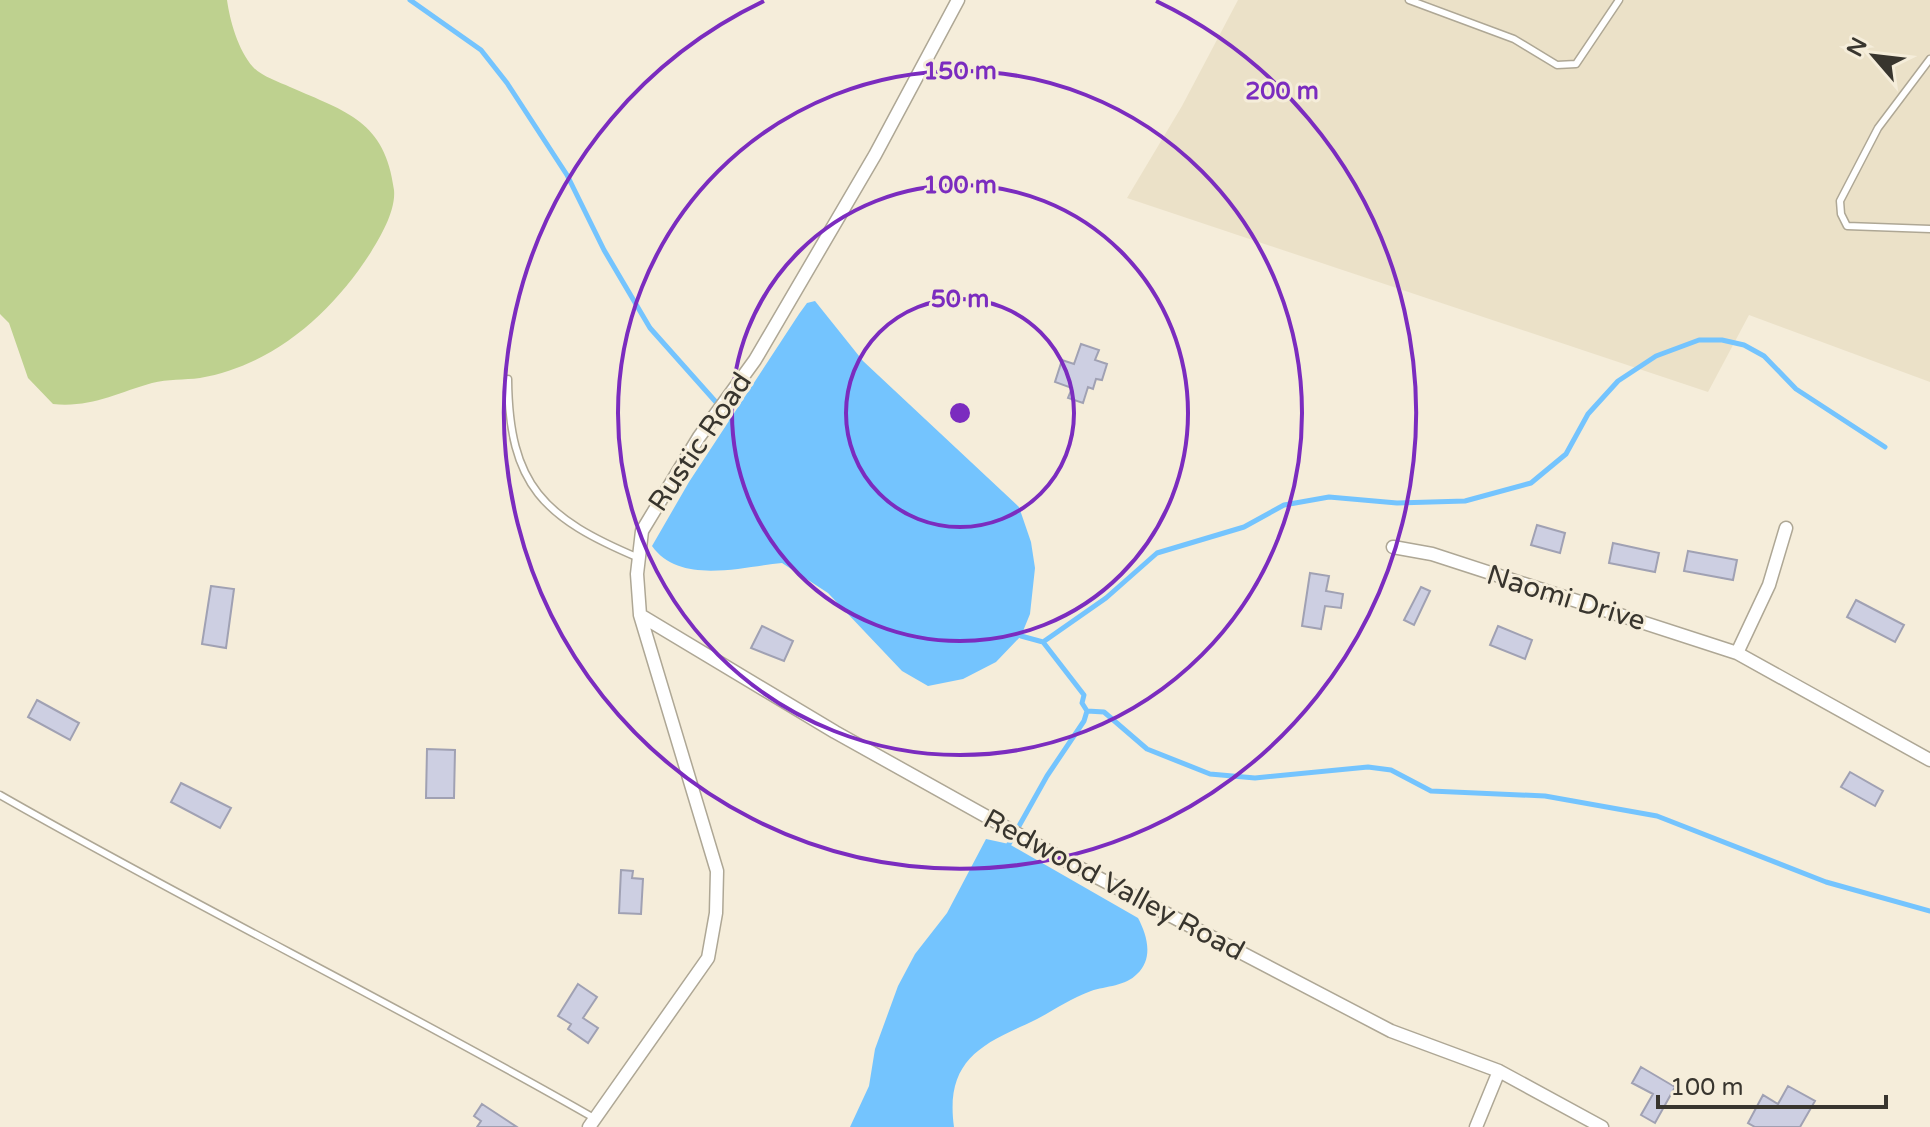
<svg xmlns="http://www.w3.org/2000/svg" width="1930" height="1127" font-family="'Varela Round',sans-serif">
  <rect width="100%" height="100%" fill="#f5edda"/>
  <path fill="#ebe1c8" d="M1238 0H1930V382L1749 315 1708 392 1127 198 1182 106Z"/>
  <path fill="#bed18f" d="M0 0H227C230 21 238 50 253 67 261 76 279 82 290 87 347 112 385 121 394 190 396 210 381 236 371 252 332 313 274 365 200 378 184 380 168 379 152 383 117 393 90 408 53 404L28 378 9 323 0 314Z"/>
  <path fill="#74c4fe" d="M815 301 863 361 1019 507 1031 542 1035 568 1030 614 1021 636 996 662 963 679 928 686 902 671 828 593 782 563C744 566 680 586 652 546L689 482 799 314 807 303Z
    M986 839 1009 844 1138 918C1147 935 1154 958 1137 974 1126 986 1106 986 1091 991 1066 1000 1045 1017 1020 1027 972 1048 946 1069 954 1127H850L869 1086 875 1049 898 986 915 954 947 913Z"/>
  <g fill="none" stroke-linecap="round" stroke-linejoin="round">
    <path stroke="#74c4fe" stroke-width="5" d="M410 0 481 50 507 83 567 175 604 250 650 328 731 419
      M1043 642 1106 598 1157 553 1244 527 1284 505 1329 497 1397 503 1465 501 1531 483 1566 454 1588 414 1618 381 1656 356 1699 340H1722L1744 345 1764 356 1796 389 1885 447
      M1087 711 1104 712 1147 749 1210 774 1255 778 1368 767 1391 770 1431 791 1545 796 1657 816 1826 882 1930 911
      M1009 844 1047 776 1084 721 1087 711 1082 703 1084 695 1043 642 1021 636"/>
  </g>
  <path fill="#cdcfe2" stroke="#a0a1b3" stroke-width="2" d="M1081 344 1099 350 1095 360 1107 364 1102 380 1096 379 1093 389 1088 387 1083 403 1068 398 1072 388 1055 382 1062 360 1074 364Z
    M1537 525 1565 533 1560 553 1531 545Z
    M1613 543 1659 553 1655 572 1609 563Z
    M1688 551 1737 560 1733 580 1684 571Z
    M1310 573 1329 576 1326 591 1343 594 1341 608 1325 606 1321 629 1302 626Z
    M211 586 234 589 226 648 202 644Z
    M1421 587 1430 591 1414 625 1404 620Z
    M1856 600 1904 625 1895 642 1847 617Z
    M762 626 793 641 784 661 751 648Z
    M1498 626 1532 640 1525 659 1490 645Z
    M37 700 79 723 70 740 28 717Z
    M427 749 455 750 454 798H426Z
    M1850 772 1883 791 1875 806 1841 787Z
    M181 783 231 808 220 828 171 802Z
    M621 870 633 871 632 878 643 879 641 914 619 913Z
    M578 984 597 997 583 1018 598 1028 588 1043 568 1029 571 1024 558 1016Z
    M1641 1067 1675 1087 1655 1123 1641 1115 1653 1094 1632 1083Z
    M1788 1086 1815 1101 1800 1127H1755L1748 1123 1763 1095 1778 1104Z
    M482 1104 517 1127H477L481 1121 474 1116Z"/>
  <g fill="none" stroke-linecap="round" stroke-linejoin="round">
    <defs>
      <path id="lane" d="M1409 0 1514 39 1557 65 1576 64 1619 0
        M1930 59 1878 128 1840 201 1841 214 1847 226 1930 229
        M508 379C509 486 544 518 639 558
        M0 795C196 907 399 1006 594 1118"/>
      <path id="street" d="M1393 547 1432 554 1737 653 1930 760
        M640 615 835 732 1068 862 1391 1031 1499 1071 1602 1127
        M1737 653 1769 585 1786 528
        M589 1127 708 958 716 913 717 871 640 615 637 574 642 531 699 437 755 360 875 155 958 0
        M1476 1127 1499 1071"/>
    </defs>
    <use href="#lane" stroke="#aea795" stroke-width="9"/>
    <use href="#street" stroke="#aea795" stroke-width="15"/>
    <use href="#lane" stroke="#fff" stroke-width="6"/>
    <use href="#street" stroke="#fff" stroke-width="12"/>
  </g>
  <g fill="none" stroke="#7b2cbf" stroke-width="4">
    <circle cx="960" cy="413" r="114"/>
    <circle cx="960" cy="413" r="228"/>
    <circle cx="960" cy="413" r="342"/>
    <path d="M1156 1A456 456 0 1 1 764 1"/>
  </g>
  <g text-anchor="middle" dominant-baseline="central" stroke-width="6" stroke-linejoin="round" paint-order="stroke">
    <g font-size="28" fill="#38352e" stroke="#f5edda">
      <text transform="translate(700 442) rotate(-56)">Rustic Road</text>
      <text transform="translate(1566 598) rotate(17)">Naomi Drive</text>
      <text transform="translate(1114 885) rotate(28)">Redwood Valley Road</text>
    </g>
  </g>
  <circle cx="960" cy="413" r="12" fill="#7b2cbf" stroke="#f5edda" stroke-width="4"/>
  <g font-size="24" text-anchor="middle" font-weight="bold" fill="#7b2cbf" stroke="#f5edda" stroke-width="6" stroke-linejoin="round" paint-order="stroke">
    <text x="960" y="79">150 m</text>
    <text x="1282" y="99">200 m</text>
    <text x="960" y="193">100 m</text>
    <text x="960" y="307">50 m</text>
  </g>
  <g transform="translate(1874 56) rotate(298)" stroke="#f5edda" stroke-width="6" paint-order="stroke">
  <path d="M0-6L14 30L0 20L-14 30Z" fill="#38352e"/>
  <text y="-12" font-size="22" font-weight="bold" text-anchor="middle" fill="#38352e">N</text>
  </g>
  <path d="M1658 1095v12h228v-12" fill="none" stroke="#38352e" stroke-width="4"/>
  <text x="1670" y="1095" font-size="24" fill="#38352e" stroke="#f5edda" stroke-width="6" paint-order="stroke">100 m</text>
</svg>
